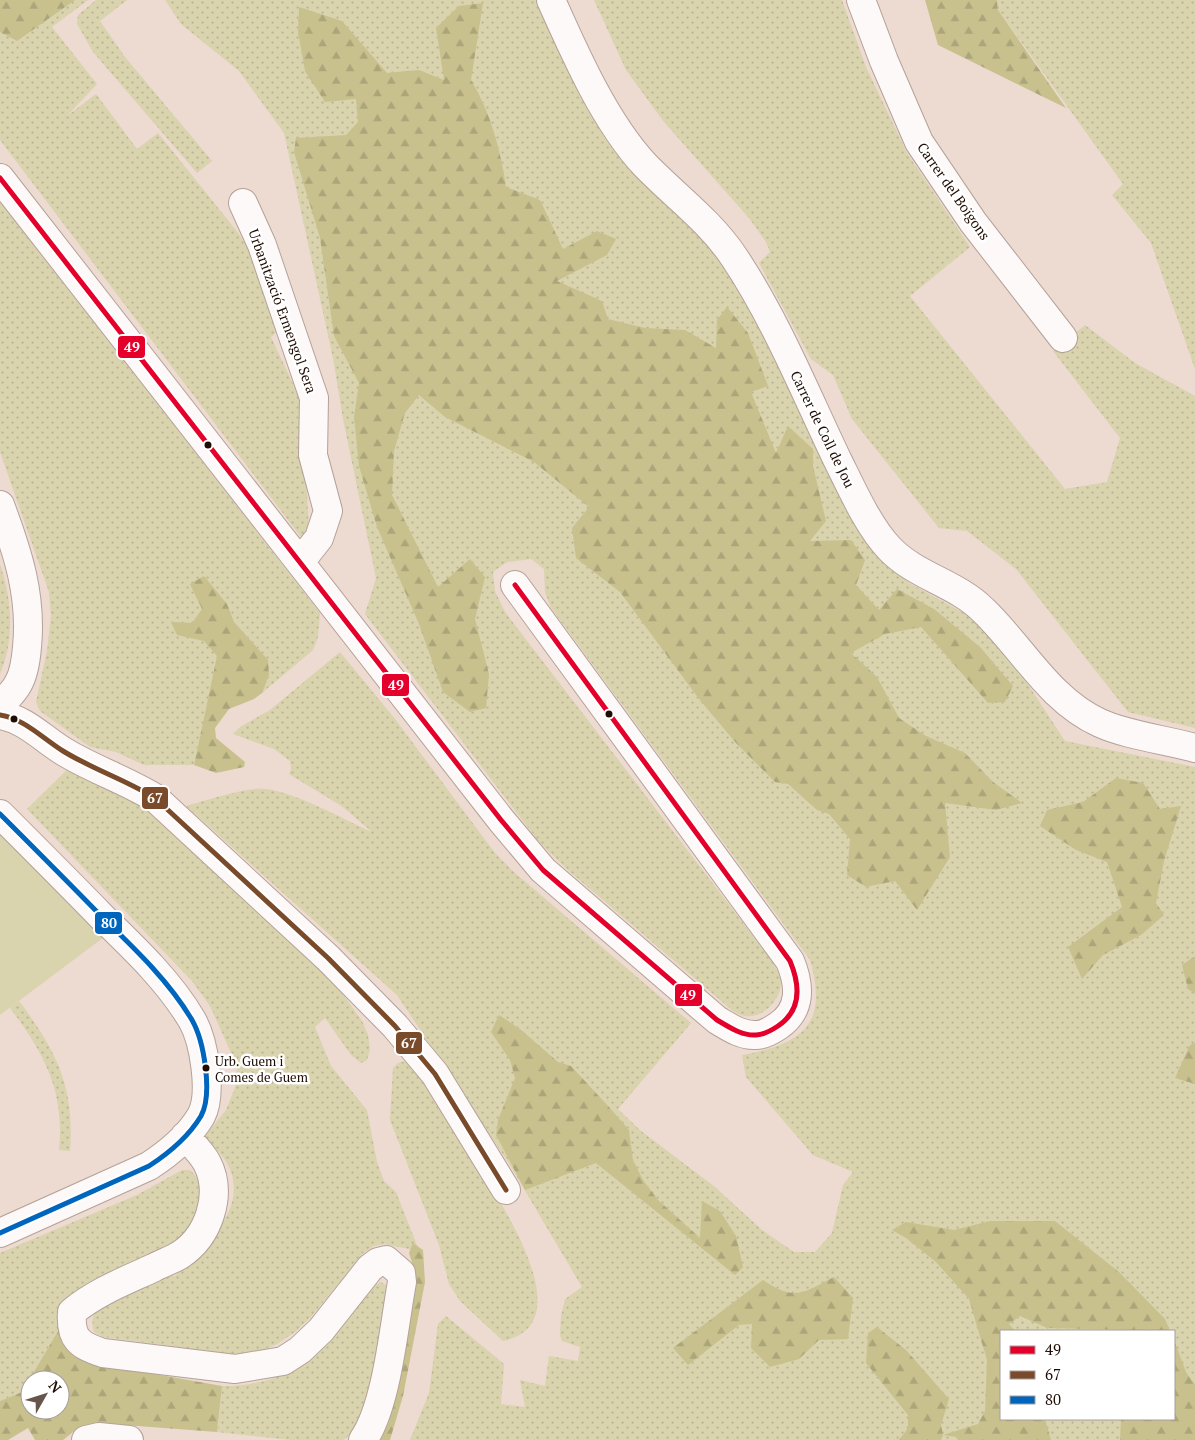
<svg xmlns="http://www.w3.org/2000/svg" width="1195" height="1440" font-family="'PT Serif',serif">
  <defs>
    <pattern id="green-dots" width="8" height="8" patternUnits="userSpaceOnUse" patternTransform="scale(1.25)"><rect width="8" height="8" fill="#d9d3ae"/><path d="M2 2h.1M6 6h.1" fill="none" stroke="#bab494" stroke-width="1.8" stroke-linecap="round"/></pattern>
    <pattern id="forest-firs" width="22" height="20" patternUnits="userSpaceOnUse" patternTransform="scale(1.25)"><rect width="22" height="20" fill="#c8c18e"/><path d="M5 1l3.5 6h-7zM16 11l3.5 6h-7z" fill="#aba579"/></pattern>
  </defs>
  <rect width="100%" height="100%" fill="#eddad1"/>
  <path fill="url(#green-dots)" fill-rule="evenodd" d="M0 0H88L52 27 97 84 67 116 96 94 137 149 158 133 239 234 292 320 271 337 302 403 310 549 0 140Z
    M96 0H127L100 21 125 57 212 161 197 173 93 52 77 24 78 15Z
    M165 0H538L738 284 874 550 909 583 966 614 1006 651 1065 741 1195 767V1440H410L429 1393 438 1324 446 1316 504 1364 501 1404 525 1407 520 1380 545 1386 549 1356 578 1361 580 1347 562 1341 560 1335 561 1316 565 1299 582 1287 508 1162 397 995 186 806C205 801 246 787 265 789 296 792 342 819 372 832L343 807 289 774 291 769 290 761 274 749 233 734 240 727 270 710 340 652 395 719 495 853 515 873 691 1023 618 1109 641 1131 715 1187 762 1230 794 1252H815L832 1233 843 1185 853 1172 813 1155 746 1077 742 1055C802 1044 829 1025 810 960L551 608 545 592 544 569 531 559 507 562 493 572 495 591 505 612 770 958C773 963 778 970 780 976 786 994 765 1019 745 1016 742 1016 737 1013 734 1012L569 871 539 842 365 614 376 578 343 419 333 358 284 133 239 71 181 24ZM1001 1331H1174V1419H1001Z
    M594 0H842L866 67 907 153 970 247 910 296 1065 489 1107 482 1120 438 1053 351 1085 325 1135 363 1195 396V728L1128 712 1016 569 967 531 939 528 852 419 833 375 811 359 759 263 770 252 766 242 749 218 664 122 626 70Z
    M997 0H1195V369L1151 243 1112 195 1123 184 998 10Z
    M0 202 320 613 318 637 313 650 262 693 221 639 194 765H144L116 752 90 747 40 711 36 702 47 651 51 616 49 592 0 452Z
    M0 564C12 600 15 639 0 674Z
    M71 766 138 803 296 943 337 986 362 1021 368 1035 370 1049 367 1060 361 1063 351 1055 325 1018 315 1027 331 1066 367 1110 377 1162 384 1181 396 1192 422 1258 409 1249 384 1244 374 1246 363 1253 311 1317 295 1332 277 1344 263 1350 232 1354 103 1337 94 1332C91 1322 92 1314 99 1307L165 1276H175C203 1247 252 1209 227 1163 221 1153 212 1145 205 1136L226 1110 235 1088 237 1066 210 1006 192 981 27 809Z
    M19 1001C56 1050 75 1087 70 1151L59 1150C65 1091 44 1053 10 1008Z
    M409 1060 418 1068C437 1098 455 1128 474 1159 496 1196 586 1324 503 1341L460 1301 449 1284 439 1245 390 1120 393 1068 398 1063Z
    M182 1170H190C212 1190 196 1222 182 1242L61 1326 22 1392 0 1401V1253L137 1195Z
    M381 1282 387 1286V1294L365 1415 356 1432 343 1440H291L217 1432 222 1386C302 1386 326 1343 371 1287Z"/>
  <path fill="url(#forest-firs)" fill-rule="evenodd" d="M0 0H75L17 41 0 32Z
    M925 0H997L998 10 1066 108 938 45Z
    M483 3 471 80C490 111 501 151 506 187L540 200 563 249 597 231 616 239 607 255 557 281 602 301 608 319 645 328 685 330 716 348 717 320 727 307 748 333 768 386 751 392 776 453 788 426 813 449V466L826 521 810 541 851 540 865 560 856 585 879 610 897 589 934 609 980 647 1013 686 1005 702 988 703 921 627 885 634 851 653 877 677 899 718 926 736 965 753 993 782 1022 803 996 810 945 803 950 857 917 910 895 881 866 887 847 875 850 839 829 814 817 810 788 784 775 782 736 743 699 699 620 592 576 558 572 528 589 507 534 462 445 417 419 395 405 413 394 451 392 495 438 587 470 559 485 577 475 619 489 674 486 708 470 712 443 692 419 624 377 527 359 466 354 417 359 383 334 336 320 238 294 152 296 138 346 135 358 122 356 99 325 102 305 71 298 32 299 7 342 21 387 73 419 70 444 80 436 28 459 6Z
    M204 576 227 604 234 622 268 660 269 675 262 693 254 699 229 709 215 728 216 738 245 762 244 767 216 773 194 765 217 656 204 641 177 635 171 622 192 623 202 609 190 584Z
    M1116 778 1143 783 1160 809 1181 806 1164 861 1156 903 1164 915 1141 935 1103 955 1082 979 1068 947 1122 907 1107 862 1076 850 1040 826 1047 810 1083 802Z
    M1195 956V994L1188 989 1182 965Z
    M499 1015 520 1029 558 1062 571 1066 608 1106 629 1130 633 1160 643 1180 658 1200 700 1238 702 1201 720 1211 736 1236 743 1267 735 1275 596 1163 525 1190 496 1135 498 1120 515 1078 510 1060 491 1032Z
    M1195 1043V1084L1175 1078 1190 1045Z
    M990 1221H1055L1119 1272 1165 1319 1170 1331 1047 1328 1020 1316 1009 1324 1015 1331H1001V1419H1045L1051 1440H958L957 1437 943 1435 941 1440H899L908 1428V1415L866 1363 868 1333 877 1327 906 1350 949 1399 941 1425 943 1435 978 1424 985 1411 987 1360 969 1299 936 1262 906 1238 892 1230 906 1222 954 1230Z
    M413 1243 423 1250 425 1282 403 1396 390 1440H379L413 1290 414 1269 409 1253Z
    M834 1277 853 1298 848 1339 819 1340 799 1359 770 1367 751 1348 752 1324 739 1325 688 1365 673 1348 763 1280C796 1302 802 1293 834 1277Z
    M61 1326 121 1368 222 1386 217 1432 98 1423 78 1428 63 1440H35L28 1428 8 1440H0V1401L22 1392ZM30 1380H60V1410H30Z
    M1174 1340 1186 1372 1195 1385V1440H1120L1121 1419H1174Z"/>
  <path fill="#d9d3ae" d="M0 833 104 937 0 1015Z"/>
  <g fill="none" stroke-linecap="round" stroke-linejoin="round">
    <defs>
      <path id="minor" d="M551 0C575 54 605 122 645 165 675 196 710 221 734 257 776 320 805 392 837 459 851 487 868 526 889 548 915 576 956 583 983 610 1022 647 1049 700 1100 723 1126 735 1166 740 1195 748
        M861 0 884 61 919 142 973 222 1063 338
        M0 178 501 820 543 870 717 1020C729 1027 742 1036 756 1035 763 1035 772 1030 778 1026 802 1010 800 985 790 961L515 585
        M243 203 262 245 314 398 313 455 328 511 319 538 300 562
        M0 505C18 553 32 596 27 647 26 659 24 674 18 684 14 692 6 699 0 705
        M0 715C25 719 42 738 63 751 92 769 126 780 155 798L328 958 395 1026 435 1074 506 1190
        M0 814C34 848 68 882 102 917 134 948 169 981 192 1020 204 1041 213 1094 201 1116 189 1136 169 1153 149 1166L0 1233
        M185 1136C192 1144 202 1153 207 1163 223 1194 209 1236 180 1255 172 1260 162 1263 153 1268 125 1281 96 1292 72 1312 70 1339 79 1345 103 1353L235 1369 283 1361 300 1350 321 1330 370 1268 378 1262 386 1260 401 1273 402 1282C394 1325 387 1406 363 1440
        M86 1440 99 1437 129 1440"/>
    </defs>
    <use href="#minor" stroke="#b4a298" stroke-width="30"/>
    <use href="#minor" stroke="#fcf9f8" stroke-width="28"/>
    <defs>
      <path id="bus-1" d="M0 178 501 820 543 870 717 1020C729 1027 742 1036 756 1035 763 1035 772 1030 778 1026 802 1010 800 985 790 961L515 585"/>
      <path id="bus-2" d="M0 715C25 719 42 738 63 751 92 769 126 780 155 798L328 958 395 1026 435 1074 506 1190"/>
      <path id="bus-3" d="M0 814C34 848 68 882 102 917 134 948 169 981 192 1020 204 1041 213 1094 201 1116 189 1136 169 1153 149 1166L0 1233"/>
    </defs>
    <use href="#bus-1" stroke="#fff" stroke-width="9"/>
    <use href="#bus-2" stroke="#fff" stroke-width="9"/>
    <use href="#bus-3" stroke="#fff" stroke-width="9"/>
    <use href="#bus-1" stroke="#e4002b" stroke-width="5"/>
    <use href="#bus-2" stroke="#7a4b2a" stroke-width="5"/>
    <use href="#bus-3" stroke="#0065bd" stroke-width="5"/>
  </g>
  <g fill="#1f0c03" stroke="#fff" stroke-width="2">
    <circle cx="208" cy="445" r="4.5"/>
    <circle cx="609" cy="714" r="4.5"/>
    <circle cx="14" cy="719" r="4.5"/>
    <circle cx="206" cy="1068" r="4.5"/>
  </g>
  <g text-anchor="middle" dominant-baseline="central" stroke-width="5" stroke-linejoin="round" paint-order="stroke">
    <g font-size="13" fill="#1f0c03" stroke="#fff" text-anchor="start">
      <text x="215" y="1061">Urb. Guem i<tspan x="215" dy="16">Comes de Guem</tspan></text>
    </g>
    <g font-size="14" fill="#1f0c03" stroke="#fff">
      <text transform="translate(954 191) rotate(55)">Carrer del Boïgons</text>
      <text transform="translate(283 311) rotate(70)">Urbanització Ermengol Sera</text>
      <text transform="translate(823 429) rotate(64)">Carrer de Coll de Jou</text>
    </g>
  </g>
  <g stroke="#fff" stroke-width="2">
    <rect x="117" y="335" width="29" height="24" rx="5" fill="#e4002b"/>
    <rect x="381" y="673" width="29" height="24" rx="5" fill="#e4002b"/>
    <rect x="141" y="786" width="28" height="24" rx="5" fill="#7a4b2a"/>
    <rect x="94" y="911" width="29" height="24" rx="5" fill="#0065bd"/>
    <rect x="674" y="983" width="29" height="24" rx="5" fill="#e4002b"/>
    <rect x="395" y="1031" width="28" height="24" rx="5" fill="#7a4b2a"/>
  </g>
  <g font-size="14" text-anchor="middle" font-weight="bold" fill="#fff">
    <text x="132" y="352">49</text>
    <text x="396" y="690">49</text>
    <text x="155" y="803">67</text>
    <text x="109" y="928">80</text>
    <text x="688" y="1000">49</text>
    <text x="409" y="1048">67</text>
  </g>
  <rect x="1000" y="1330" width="175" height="90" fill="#ffffff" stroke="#a59e9a"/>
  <rect x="1010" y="1346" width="25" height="8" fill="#e4002b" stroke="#a59e9a"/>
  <text x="1045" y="1355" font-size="15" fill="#1f0c03">49</text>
  <rect x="1010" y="1371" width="25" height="8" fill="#7a4b2a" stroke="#a59e9a"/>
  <text x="1045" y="1380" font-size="15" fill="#1f0c03">67</text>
  <rect x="1010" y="1396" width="25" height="8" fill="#0065bd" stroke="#a59e9a"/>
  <text x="1045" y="1405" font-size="15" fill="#1f0c03">80</text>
  <g transform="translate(45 1395) rotate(51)"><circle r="24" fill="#ffffff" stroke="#a59e9a"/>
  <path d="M0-4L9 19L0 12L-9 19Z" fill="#67544b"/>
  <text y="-8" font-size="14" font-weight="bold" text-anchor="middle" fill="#1f0c03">N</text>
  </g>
</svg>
